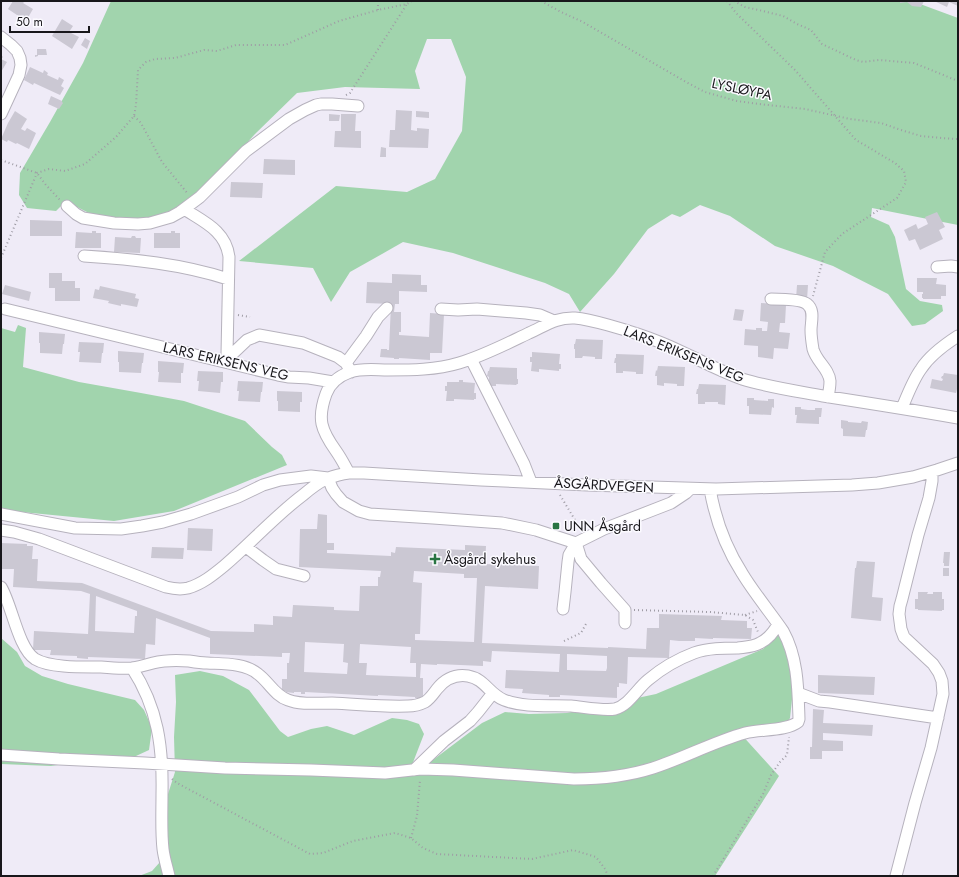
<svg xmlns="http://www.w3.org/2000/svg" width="959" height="877" font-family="Jost,sans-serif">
  <rect width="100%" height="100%" fill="#efebf7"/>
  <path fill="#a1d4ad" d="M111 1H912L958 18V225L872 208 871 217 889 225 895 237 906 289 920 301 942 305 943 311 925 324 912 326 888 294 833 266 775 246 730 216 700 205 680 217 672 214 648 229 614 274 580 312 569 294 545 283 453 253 403 242 382 254 350 272 331 302 313 268 239 261 336 186 407 192 435 179 462 131 466 77 451 39H427L415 71 420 89 345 87 297 93 255 134 213 180 184 205 165 216 147 221 97 217 75 206 63 204 56 211 27 208 19 195 20 173 50 122 83 63Z
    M18 325 26 328 23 367 79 382 141 393 184 401 245 421 272 447 282 455 287 465 174 511 114 521 1 510V328L15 332Z
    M779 633 788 651 794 681 790 718 788 722 740 733 779 776 715 876H139L152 871 160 862 156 822 168 794 175 772 174 737 176 702 175 675 200 671 223 676 249 690 280 731 288 737 311 729 327 726 354 735 392 718 407 720 419 724 424 734 412 765 421 769 482 723 505 712 529 714 567 713 656 694 763 649Z
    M1 638 17 652 25 666 42 676 68 684 135 700 144 710 152 728 149 750 136 756 72 763 51 766 1 764Z"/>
  <path fill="#cbc8d3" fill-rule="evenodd" d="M13 1H22L24 2 23 3 33 9 26 21 8 9Z
    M900 1H924L921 7 912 6 907 2 900 3Z
    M934 1H958V6L949 2 947 7Z
    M62 19 73 26 69 32 79 37 72 49 52 36Z
    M85 38 90 41 87 49 81 45Z
    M37 49H46L47 55H38V56L35 57V55H37Z
    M1 55 3 57 1 59 7 62 1 72Z
    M30 67 43 73 44 70 48 73 47 75 58 80 59 77 64 80 61 86 64 88 60 95 34 83 33 85 24 80Z
    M51 96 62 101V102L63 103 59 109 48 104Z
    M396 110 412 111 411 130 417 131V128L429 129 428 148 389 147 390 130H395Z
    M15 111 27 119 21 129 25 131 27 128 36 133 29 149 17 143 16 144 8 140 7 142 1 139 8 123Z
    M416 111 429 112V118L416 117Z
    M329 114 340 115 339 121H329Z
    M341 114H356L355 131H361V148L334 147 335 131H341Z
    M381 147 386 148V157H380Z
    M264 159 295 160V175L263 174Z
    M231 182 263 183 262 198 230 197Z
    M937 212 945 227 939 230 943 239 920 250 915 239 909 241 904 230 916 224 918 229 928 224 925 217Z
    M30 220 62 221V236H30Z
    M92 231H96V233H101V248H75L76 232 92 233Z
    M171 231H175V233H180V248H154V233H171Z
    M132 236H135L136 238H141L140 253 114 252 115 237 131 238Z
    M49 273H62V281H75V288H80V301H55V288H49Z
    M392 274 421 275V285H427V292L399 291V304H395L394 312H401V332H399V335L429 337 430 313 444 314 442 353H430V360L399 358V359H394V358L380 357 381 349H387V350H389L391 304 366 303 367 282 392 283Z
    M917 278H937L936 284 946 285V296H941V299H923V298H922V294H923V292H917Z
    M5 285 31 292 29 301 2 294Z
    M797 285H808L807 300 796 299Z
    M100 286 136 294 135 298 139 299 137 307 121 304V306L108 303 109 301 93 298 95 289 99 290Z
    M761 303 786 305 785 323H780L779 332 790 333 788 349 774 348 773 359 758 357V346L744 345 745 329 756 330V328H762V331H767L768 322 760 321Z
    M735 309 744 310 742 321 733 320Z
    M39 332 65 334 64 344H63L62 354 40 353V343H39Z
    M576 339 603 340 602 359H595V357L583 356 582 358H575V349H574V344H575Z
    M79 342 104 343 103 353H102L101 363 79 362 80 352H78Z
    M118 351 144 353 143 363H142L141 373 119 372V362H118Z
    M532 352 560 354 559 364H561V369H559V371L539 369V372L531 371 532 362H530V357H532Z
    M616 354 644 355 643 374H636V372L623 371V373H616V363H614L615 358H616Z
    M158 361 184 363 183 373H181V383L158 382 159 372H158Z
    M658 366 685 367 684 386H677V384L664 383V386L657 385V376H655L656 370 657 371Z
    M490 367 517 368V379H518V384H517L516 385 496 384V386H489V377L487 376 488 371H489Z
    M198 371 223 372V382H221L220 393 198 391 199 381H197Z
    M944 373 958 375V385L956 393 930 388 932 379 942 381 943 379 941 378 942 376H943Z
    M459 380H463V382L475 383 474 393H476V399H474V400L454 399V401H446L447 391H445V386H447V382H459Z
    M238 381 263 382 262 392H261L260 402 238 401 239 391H237Z
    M699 384 726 385 725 405 718 404V402H705V404H698V394H696L697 389H698Z
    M277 391 302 392V402H300V412L278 411V401H277Z
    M747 398H754V400L768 401V399H774V408L772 407 771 415 749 414V406H747Z
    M795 407H801V409L808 410H815V408H822L821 417H819V424L796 423 797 415H795Z
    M841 420 848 421V422L861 423 862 421 868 422 867 430H866L865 437 843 436V429L841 428Z
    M318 514 327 515V543H334V550H327V553L391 556V552L395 553 396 547 465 550V545L486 546 485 564 539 566 538 589 485 586 482 643 608 648V647L646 649 647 628H659V614L722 616 721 620 747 621V628H752L751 639 713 638V639L695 638V641H679L670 640 669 658 628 657 627 684 619 683V687H617V698L560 695V697H549V695L522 693 523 689 505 688 506 670 559 672 560 654 492 651 491 662 483 661V666L437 664V665L421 664 420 678H423V698H415V697L378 695V696L305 692V694H301V692H294V693L285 692 286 691H282V679H287V663H289L290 653H282V657L210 654V638L156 618 155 645 146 644 145 659 88 657V659L77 658V656L50 655 51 650H33L34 631 88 634 90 594 81 591 13 587 14 569H1V543L27 544V546H33L32 559H38L37 581 82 583 211 631 254 632V624L273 625V616L292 617 293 605 334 607V610L359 611 360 586H378V577H380L381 571 299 567 300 529H317ZM414 571 464 574V578H477L474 642 415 640V634H420L422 583 413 582ZM96 596 137 611V616H135L134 633 95 631ZM305 642 344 644 343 662 348 663 347 674 304 672ZM360 644 411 647 410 663H416V677L366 675 367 663H359ZM567 654 607 656V668L606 671 567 670Z
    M188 528 213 529 212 551 187 550Z
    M152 547 184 548 183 559 151 558Z
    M944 552H950L949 566H944V563H943Z
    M857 561 875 562 872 597 883 598 881 621 851 618 855 568H856Z
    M943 568H949V576H943Z
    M918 592H928L927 594H933V592H942V599H944V610H942V611L918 610V609H915V599H918Z
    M818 675 875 677 874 695 818 693Z
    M813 709 824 710 823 723 873 725 872 736 823 733V740L843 741V751H822V759H810V747H812Z"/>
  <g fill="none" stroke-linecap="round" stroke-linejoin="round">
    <defs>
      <path id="minor" d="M1 37 11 45 17 51 20 58 21 65 19 75 1 114
        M67 206 76 214 83 218 114 223 138 224 150 223 171 217 180 212 200 197 246 151 289 119 305 110 316 105 321 104H332L358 106
        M184 209C204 222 226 231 229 257L227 354 228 362
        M84 256C132 259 182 264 228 279
        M937 267 951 266 958 267
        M771 299C779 299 801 299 807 304 815 310 811 322 811 330 811 336 812 343 813 349 816 361 829 369 830 381 830 386 829 392 828 397
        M5 309 278 375 289 377 309 378 333 382
        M441 309 458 310 477 309 526 313 540 315 554 321
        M228 358 247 340 259 335 303 343 338 357 346 363 351 372
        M471 359 524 464 531 482
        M346 363 366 336 378 317 387 308
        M902 408C907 396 913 380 921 369 930 355 944 345 958 336
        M958 418C913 410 868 403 823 396 796 391 768 387 742 379 714 369 689 354 662 343 645 336 626 330 608 325 597 322 586 319 575 318 556 317 545 326 529 333 506 344 483 356 459 363 436 370 411 370 388 370 376 370 362 368 350 372 339 376 330 383 326 394 317 419 321 430 336 451 341 458 345 466 349 473H364L481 480 587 485 716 489 852 485 878 483 913 477 937 470 958 463
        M1 514 75 528 121 529 142 526 163 522 191 514 238 497 263 485 280 480 311 476 328 478 332 488 336 494 343 502 359 511 370 514 433 518 502 523 536 530 576 543
        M1 530 14 532 39 539 166 587C174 589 180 590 188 588 202 584 213 575 224 566 251 543 275 516 303 495 310 489 318 483 326 479 334 476 341 474 349 473
        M576 543 581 559 601 583 625 610V623
        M246 547 263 560 276 569 304 576
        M1 587C12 605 18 648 35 659 50 668 83 667 101 667 111 668 122 669 132 668 139 667 146 665 153 663 165 660 177 660 189 661 195 662 201 663 207 663 223 664 245 663 258 674 268 681 275 696 288 700 300 705 318 703 332 703 357 704 382 707 408 706 414 706 419 705 425 702 430 699 433 694 437 689 445 679 455 674 468 676 485 679 489 694 504 700 525 708 549 705 571 706 583 707 603 711 615 709 629 705 637 689 648 680 661 669 678 659 694 653 708 648 724 648 738 648 745 647 753 647 760 643 768 639 774 632 778 624
        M563 609 565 592 568 562 569 555 576 543 604 529 671 503 686 493 690 489
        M132 668C158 708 163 747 162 794 162 812 161 831 163 849 164 858 167 867 169 876
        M798 693 819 701 830 702 938 718
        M1 755 59 759 145 763 225 768 311 770 385 773 421 769 453 770 574 779C601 779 628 776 653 768 684 758 713 742 745 733 760 729 787 731 798 722L799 719C798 689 798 658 783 631 770 612 754 593 742 573 726 548 715 518 710 489
        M414 770 444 741 470 721 478 712 493 693
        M896 876 915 803 931 748 943 694 942 681 939 673 933 664 904 637 901 629 899 614 900 606 902 599 918 535 929 498 932 481V472"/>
    </defs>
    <use href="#minor" stroke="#b6b2bd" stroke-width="13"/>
    <path stroke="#9f9ca5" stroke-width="2" stroke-dasharray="1 3" stroke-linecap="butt" d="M378 1V10
      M541 1 561 12 583 22 686 82 705 92 737 101 759 104 805 109 850 119 881 123 901 130 921 136 942 138 958 139
      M727 1 736 13 795 70 856 140 895 163 904 171 906 182 897 198 842 234 825 252 813 296
      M734 1 745 7 763 11 783 16 797 24 811 30 822 44 856 60 863 62 879 60 914 63 958 81
      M346 95 350 93 407 4
      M134 116 141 123 162 162 188 194
      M1 160 37 173 46 185 60 200
      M1 258 37 173 49 169 65 171 85 164 116 137 134 116 136 105 138 70 146 62 155 59 175 58 204 50 217 51 236 45H285L339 21 378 10 407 4 412 1
      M238 315 250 317
      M560 495 581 530
      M634 610 710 612 745 615 753 620 758 632
      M745 615 757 611
      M564 641 581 633 587 622
      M172 779 177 783 310 854 323 853 353 841 395 833 411 838 423 848 437 854 532 859 573 850 596 857 605 869 608 876
      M411 838 417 816 420 780
      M713 876 763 794 771 775 780 762 787 755 789 737"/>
    <use href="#minor" stroke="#fff" stroke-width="11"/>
  </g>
  <g fill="#287442" stroke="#fbfaff" stroke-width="1.5">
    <rect x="552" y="522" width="8" height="8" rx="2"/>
    <path d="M433 553h4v4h4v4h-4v4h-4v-4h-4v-4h4z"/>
  </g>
  <g text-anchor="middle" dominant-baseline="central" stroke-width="3" stroke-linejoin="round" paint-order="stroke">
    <g font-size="14" fill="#18171b" stroke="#fbfaff">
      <text transform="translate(742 89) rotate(12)">LYSLØYPA</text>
      <text transform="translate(684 354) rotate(22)">LARS ERIKSENS VEG</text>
      <text transform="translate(226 361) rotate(13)">LARS ERIKSENS VEG</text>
      <text transform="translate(604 485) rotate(3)">ÅSGÅRDVEGEN</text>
    </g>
    <g font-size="14" fill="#18171b" stroke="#fbfaff" text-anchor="start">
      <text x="564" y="526">UNN Åsgård</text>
      <text x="444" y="559">Åsgård sykehus</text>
    </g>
  </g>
  <rect width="959" height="877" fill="none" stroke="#18171b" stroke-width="4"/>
  <path d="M10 26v6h79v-6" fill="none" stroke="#18171b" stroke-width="2"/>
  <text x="16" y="26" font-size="12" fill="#18171b" stroke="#fbfaff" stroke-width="3" paint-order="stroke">50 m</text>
</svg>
